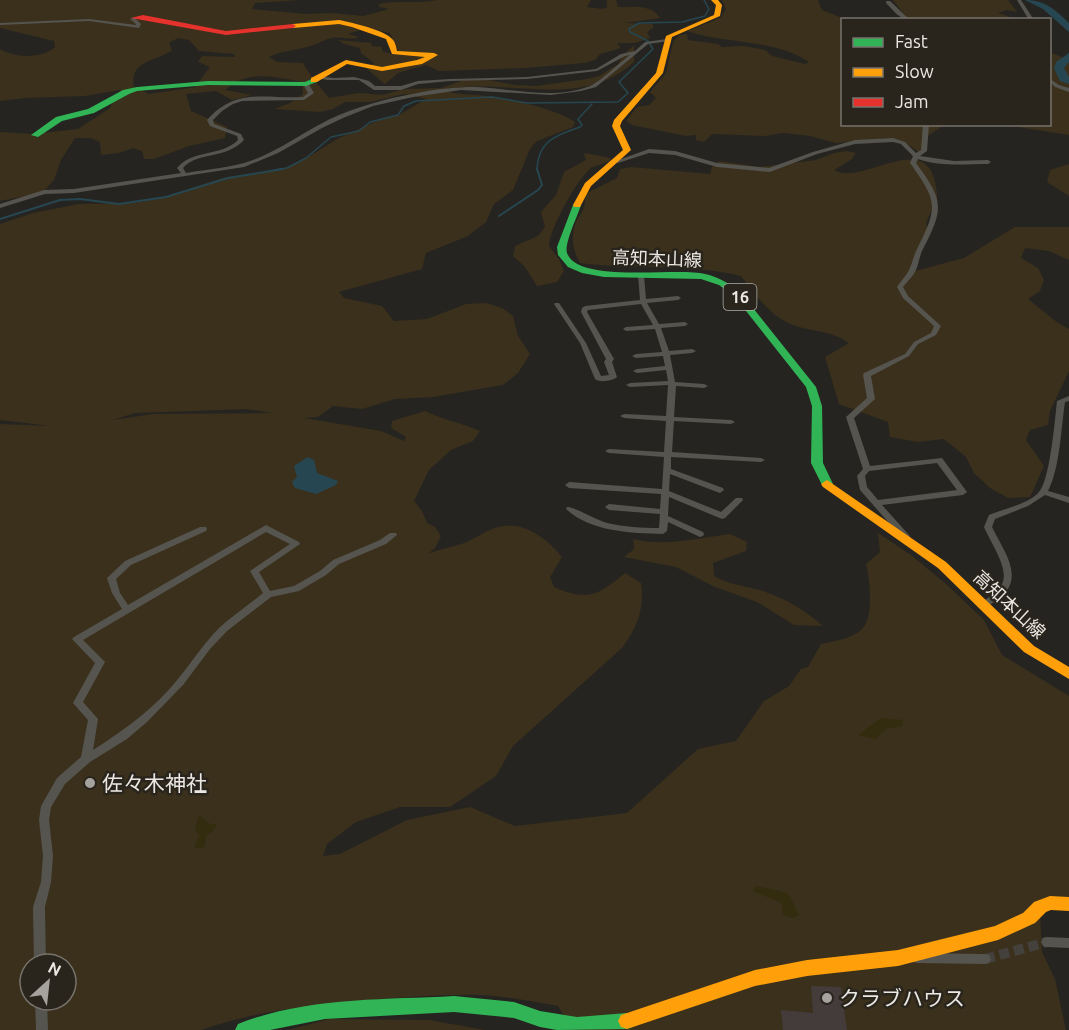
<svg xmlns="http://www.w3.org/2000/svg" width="1069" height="1030" font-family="Ubuntu,'Noto Sans JP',sans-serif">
  <rect width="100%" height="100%" fill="#262420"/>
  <path fill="#3a301c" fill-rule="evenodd" d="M0 0H301L255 3 252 9 306 14 332 13 363 16 389 9 379 7V4C399 0 418 4 437 0H591L587 7 603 9 607 7V0H616L618 7C633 8 651 3 660 18L625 23 653 24V28L647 32 650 38 635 43H617L621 48 600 54 595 60 584 63 525 68 439 71 426 65 398 73 385 84 366 68 374 63 361 53 360 48 344 44 338 40 372 43 371 46 382 47V51L392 54 403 52 397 50 390 33 368 28 348 34 359 37C351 41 341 36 332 38 323 40 318 44 310 46 296 51 283 50 269 57L277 62 303 63C310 76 319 85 329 98L359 93 382 95 405 89 441 88 467 79 488 80 515 85 536 86 587 79 599 76 618 64 623 55 634 45V62C579 112 506 76 443 90 456 95 470 94 485 96 507 98 557 109 575 122L573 127 537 141 530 149 513 190 494 204 486 222 468 236 426 253 422 269 339 292 344 298 382 306 394 321 427 319 466 304 486 303 502 308 513 316 518 336 530 354 518 373 503 385 433 397 395 399 362 409 333 406 318 417 304 418 381 431 404 441 406 437 391 428 392 421 425 411C443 420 462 423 480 431L473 441 451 450 429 470 414 501 422 511 427 523 435 527 441 536 435 548 428 554C439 549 452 547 464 543 475 539 486 530 498 527 522 520 547 538 562 557L550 577 554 587C587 602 599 595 625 573L641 583C645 608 637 628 622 648L513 746 496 776 450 807H400L356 822 327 844 323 856 340 854 407 820 470 807 515 826 627 813 698 749 736 741 764 701 789 686 801 669 808 667 821 644C833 641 852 639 862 629 874 617 870 579 866 564L880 552 878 533 911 555 946 584 984 620 1002 655 1069 696V898L1040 914 1042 952 1055 979 1066 1030H566L568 1023 558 1006C532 1002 507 996 481 995 440 994 399 998 358 1001 305 1006 252 1012 201 1030H0V424L50 426 0 420V224L33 213 79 204 134 203 160 198 226 177 280 170 305 159 339 138 381 119 399 115 426 99 404 94 370 102H345L333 109 320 112 274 109 290 103 303 94 302 82C274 77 248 69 225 90L252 95 232 100 216 91 186 94 191 111 227 127 225 138 189 146 154 159H144L142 151 133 148 119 153 101 155 100 142 90 138H75L61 160 54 180 42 193 0 201V132L32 134 78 129 110 108 113 99 123 95 120 90 85 96 25 98 0 101V49C14 58 42 59 55 47L54 41 0 28ZM178 38 189 40 199 51 234 54 235 57 202 56 198 62 210 67 195 87 149 94 134 87C129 59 157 62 172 50L169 43ZM247 409 272 413 153 414 113 420 135 413ZM30 964H66V1000H30Z
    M722 0H818L822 10 845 19 842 20V124L941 125V127L925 138 920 153 907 144 888 138 836 143 810 136 783 133 765 136 712 134 704 142 696 140V135L686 136 632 125 626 121 637 107 649 105 656 98 650 92 666 73 673 42 679 35 687 34 688 40 718 44 722 47 744 46 765 50 772 56 805 64 809 62C775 39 725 44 687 31L713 21 721 17 726 9Z
    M893 0H1008L1017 12 1007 10 998 13 1016 19H908Z
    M1050 36 1052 38V53L1069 60V135L1005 125 1050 124Z
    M846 151 856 153 852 159 834 170C860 187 924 130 935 182 940 206 936 199 927 221 925 226 929 229 928 234 926 243 917 255 913 263L915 271 964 258 1015 227H1069V260L1049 251 1025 248 1021 258 1038 268 1044 280 1040 291 1028 299 1058 323 1069 329V371L1050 411 1048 425 1030 430 1026 440 1044 466 1030 497 1008 498 990 488 974 473 966 457 944 439 918 442 890 437 888 422 839 404 825 357 849 343C833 331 814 332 796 326 772 319 755 295 741 276 688 263 633 270 580 263 572 249 570 235 577 220 579 216 583 212 584 207 586 201 584 198 587 193L617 178 620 169 631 167 710 174 712 167 719 161 760 167 816 160 834 153Z
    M584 153 611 158 609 162C603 164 596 165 591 168 577 179 549 230 549 246L559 259 564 271 557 282 537 286 525 267 513 256 515 246 538 236 545 227 541 212 556 195 564 172 586 160Z
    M1069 164V196L1047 182 1050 170Z
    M730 534 747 542 746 551 713 563 714 576C729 585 746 586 763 591 786 599 805 610 823 626L794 625 757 602 715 587 676 567 624 557 634 549 633 539C665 547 698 538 730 534Z
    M329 1019 429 1020 485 1030H288Z"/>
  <path fill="#332c0f" d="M881 718 903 720 902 726 886 729 875 739 858 735Z
    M199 815 210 824H217L214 830 206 836 205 846 200 849 194 847 199 836 195 829Z
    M758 886C767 890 785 889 790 897 793 902 795 909 799 915L792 918 783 915 782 903 753 891 754 887Z"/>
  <path fill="#264751" d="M308 457 314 460 317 473 338 481 336 485 316 494 295 488 292 482 297 477 294 466Z"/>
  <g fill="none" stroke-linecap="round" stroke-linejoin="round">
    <path stroke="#264751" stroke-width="1.5" d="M274 170 287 168 306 158 331 137 359 131 370 122 398 115 404 106 416 101 492 97 527 103 618 102 628 93 619 82 653 49 648 41 630 32 629 29 639 23 682 22 705 16 709 9 704 0
      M537 170C538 141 556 135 580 127L582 125 578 119 592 104"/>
    <path stroke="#264751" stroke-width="2" d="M499 216 538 190 542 185 537 169
      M0 219 60 200 80 199 119 204 166 197 228 178 283 169"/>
    <path fill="#264751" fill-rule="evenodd" d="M1025 0C1046 0 1055 10 1069 23V32L1043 9Z
      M1069 53V62L1064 68 1069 77V84L1060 81 1054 68 1056 62Z"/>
  </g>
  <path fill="#443c3a" d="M811 986 841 987 847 1030H783L781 1010 813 1013Z"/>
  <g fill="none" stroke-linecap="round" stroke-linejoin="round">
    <path stroke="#44413d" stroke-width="10" stroke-dasharray="10 5" stroke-linecap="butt" d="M985 959 1047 942"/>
    <path fill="#56544f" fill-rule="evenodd" d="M1017 0H1021L1034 20H1029Z
      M886 1H890L910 20C900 20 893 10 886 3Z
      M134 17 141 24 139 28 89 21 0 25V23L89 19 136 25V24L130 19Z
      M667 39H669V41L648 44 596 87 581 91 551 95 461 90 413 97 373 106 343 118 322 128 278 153 244 167 74 193 45 194 0 208V204L44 190 74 189 181 173 177 168C193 149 221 157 238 140L237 136 210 126 207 120C237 87 264 99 303 97L308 93 303 84 306 82 308 83 314 93 304 100 242 101 233 104 222 111 213 120 214 124 241 134 244 140C225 160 198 151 183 168L186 173C208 169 232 168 253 160 280 150 304 132 330 119 356 107 384 99 413 94 434 89 455 87 476 87 513 89 555 100 590 86 601 81 619 63 630 55L625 56 597 71 527 79 450 81 418 84 401 90H374L359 80H327L317 78V76L334 78 354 77 369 81 375 86H401L418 81 450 79 527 77 596 69 621 54 635 51 645 42Z
      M1050 79 1059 85 1069 88V92L1055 87 1050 82Z
      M923 124H929L927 151 920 156 954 161 988 160 991 162 988 164C965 164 940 167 918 159L916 163C944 201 944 208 923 249 919 256 919 265 915 272 912 277 907 282 903 287L908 296 941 326 936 335 918 344 909 356 871 376 875 399 854 418 870 466 942 458 967 492 963 495 882 505 909 535 910 537 909 539H903L860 490 857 476 863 469 846 417 867 398 863 375 864 373 905 354 914 342 931 333 934 326 903 298 897 287C900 282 905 277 908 272 912 265 913 257 917 249 938 207 938 202 910 163L913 156 901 144 893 142 855 144 817 154 770 172 717 167 675 155 649 153 618 163 613 162 649 149 675 151 717 163 769 168 813 152 855 140 893 138 905 142 916 153 921 150ZM937 463 957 490 878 500 867 487 865 476 869 471Z
      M641 273 644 275 646 299 678 296 681 298 678 300 647 303 659 324 685 322 688 324 685 326 661 328 669 351 692 349 696 351 692 353 670 355 675 382 704 384 708 386 704 388 676 386 674 417 731 420 735 422 731 424 674 421 672 452 761 458 765 460 761 462 671 457V469L723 488 724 490 720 493 717 492 670 474 669 491 721 512 736 498H742L743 500 725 518 722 519 669 497 668 516 703 532 704 534 703 536 700 537 668 522 667 531 663 534C631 533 591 532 566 509L567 507C575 507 596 520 607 523 624 527 642 528 659 528L660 514 609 510 605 507 609 504 660 509 661 494 569 488 565 485 569 482 662 489 664 457 609 453 605 451 609 449 664 452 666 421 624 418 620 416 624 414 666 416 668 385 630 387 626 385 630 383 668 381 666 370 637 373 633 371 637 369 665 366 663 356 636 358 632 356 636 354 662 352 655 329 626 331 623 329 626 327 653 325 641 304 588 310 587 312 614 359 612 362 617 377C612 381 600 383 595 379L580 343 554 304 555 303H559L586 343 601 376 609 375 604 362 606 359 581 312 582 308 585 306 640 300 638 275Z
      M1069 396V401L1065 402C1061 428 1060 468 1048 491L1069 497V503L1045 495 1028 506 995 519 992 527C1004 552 1027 579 997 600 991 604 987 608 980 607L979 605 980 603C988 598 997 593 1002 584 1010 569 990 542 984 527L989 515C1003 509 1029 504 1039 492 1050 480 1055 419 1057 401Z
      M266 525 299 542 300 544 259 572 270 591 294 586 320 571 333 560 380 540 390 533H396L397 535 386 544 339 564 326 575 299 591 271 597 227 631 210 649 183 685 147 722 127 739 90 762 65 784 51 807 49 820 53 856 51 882 45 907 46 964H34L33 907 41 882 43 856 39 820 41 806 57 778 81 757 88 720 73 703 95 663 72 639 74 637 122 609 112 593 107 578 125 561 200 527H206L207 529 206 531 131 565 116 579 120 593 128 605ZM266 532 290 544 250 571 263 593C249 605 233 615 219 628 204 643 192 662 178 679 155 708 124 730 93 750L98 719 83 702 105 662 83 640Z
      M1047 937 1069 938V948L1047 947 1043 946 1041 942 1043 938Z
      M917 953 985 954 989 955 991 959 989 963 985 964 917 963 913 962 911 958 913 954Z
      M35 1000H47L48 1030H36Z"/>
    <path fill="#30b455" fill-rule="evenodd" d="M314 78H317V82L306 86 208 85 137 91 129 94 94 113 62 121 38 137 31 135 56 117 88 109 123 90 137 87 208 81 305 82Z
      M577 202 581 205C578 215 564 244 567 253 578 284 677 267 705 274 719 277 730 284 741 293L816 387 822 406 823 463 833 484 831 487H823L811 463 812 406 806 387 735 297 719 285 701 279 604 277 582 273 568 267 558 255 557 247 573 205Z
      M454 996 514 1002 540 1011 577 1017 627 1013 633 1015 636 1021 633 1027 627 1029 557 1030 540 1027 514 1018 454 1012 325 1019 270 1030H235L238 1024C306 997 382 1000 454 996Z"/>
    <path fill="#ff9f0a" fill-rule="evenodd" d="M711 0H718L722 5 720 16 672 37 663 73 622 121 620 126 631 150 591 186 580 207H574L573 205 585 183 623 150 612 126 614 120 656 73 666 36 714 15 716 5Z
      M339 20C353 23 381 29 391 38 395 41 396 46 397 51L434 53 438 55 422 64 382 71 347 64 317 82H311V78L346 60 382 67 417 60 425 57 392 54 386 39 352 27 339 24 293 28 290 26 293 24Z
      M827 480 946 562 1034 646 1069 667V679L1024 652 938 568 823 487 821 484Z
      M1050 896 1069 897V911L1051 910 1046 912 1035 923 998 940 898 966 807 976 755 986 627 1029 621 1027 618 1021 621 1015 627 1013 755 970 807 960 898 950 995 926 1023 913 1034 902Z"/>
    <path fill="#e5322d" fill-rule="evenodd" d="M143 15 226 31 293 24 296 26 293 28 226 35 131 18Z"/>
  </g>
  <g fill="#a6a39f" stroke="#29251d" stroke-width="2">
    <circle cx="90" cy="783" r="6"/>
    <circle cx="827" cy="998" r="6"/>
  </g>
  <g text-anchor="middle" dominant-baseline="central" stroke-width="5" stroke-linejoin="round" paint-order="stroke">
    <rect fill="#29251d" stroke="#b1aea8" stroke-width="1.5" x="723.5" y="284" width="33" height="26" rx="4.5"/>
    <g font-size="16" font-weight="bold" fill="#ebe8e3">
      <text x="740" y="297">16</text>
    </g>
    <g font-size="18" fill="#ebe8e3" stroke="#29251d">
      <text transform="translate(657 258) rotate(2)">高知本山線</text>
      <text transform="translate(1010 604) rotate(43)">高知本山線</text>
    </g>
    <g font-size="21" fill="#ebe8e3" stroke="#29251d" text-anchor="start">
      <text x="102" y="783">佐々木神社</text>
      <text x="839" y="998">クラブハウス</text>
    </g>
  </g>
  <rect x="841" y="18" width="210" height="108" fill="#29251d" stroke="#77736c" stroke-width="1.5"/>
  <rect x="853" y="38" width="30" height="9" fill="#30b455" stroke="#77736c" stroke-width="1.5"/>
  <text x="895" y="48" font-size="18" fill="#ebe8e3">Fast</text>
  <rect x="853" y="68" width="30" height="9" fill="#ff9f0a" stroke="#77736c" stroke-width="1.5"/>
  <text x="895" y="78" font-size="18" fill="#ebe8e3">Slow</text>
  <rect x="853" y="98" width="30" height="9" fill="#e5322d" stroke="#77736c" stroke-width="1.5"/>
  <text x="895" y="108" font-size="18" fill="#ebe8e3">Jam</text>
  <g transform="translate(48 982) rotate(27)"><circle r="28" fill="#29251d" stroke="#77736c" stroke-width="1.5"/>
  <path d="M0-4.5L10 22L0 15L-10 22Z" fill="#a6a39f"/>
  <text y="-9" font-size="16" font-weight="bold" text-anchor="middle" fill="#ebe8e3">N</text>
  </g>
</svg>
